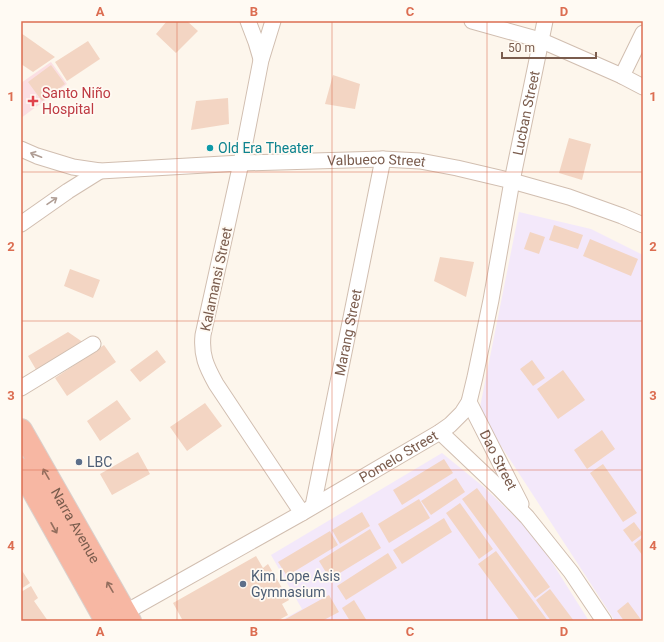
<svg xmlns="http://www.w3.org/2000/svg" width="664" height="642" font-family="Roboto,sans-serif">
  <rect width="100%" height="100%" fill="#fdf6ec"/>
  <path fill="#f3e8fa" d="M519 212 591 229 643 255V621H615L479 412Z
    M442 453 485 488 536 537 589 621H280L302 609 271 555Z"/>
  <path fill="#fbdfe3" d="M51 62 67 84 21 118V83Z"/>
  <path fill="#f3d5c3" d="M167 21H187L198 31 176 53 156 34Z
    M21 33 55 57 33 72 21 64Z
    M88 41 100 59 67 81 55 62Z
    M51 65 65 84 42 101 28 82Z
    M333 75 360 84 355 109 325 104Z
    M228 98 229 124 191 130 196 101Z
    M569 138 591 144 582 180 559 173Z
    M554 225 583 235 578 249 549 240Z
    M530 232 545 237 539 254 524 249Z
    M590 239 638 259 631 276 583 256Z
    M440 257 474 262 466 297 434 281Z
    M70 269 100 280 93 298 64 286Z
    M68 332 87 345 38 373 28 356Z
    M104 345 116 362 67 396 55 378Z
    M157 350 166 362 140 382 130 370Z
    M532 360 545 378 533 386 520 369Z
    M563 370 585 400 558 419 537 389Z
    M117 400 131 419 100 441 87 421Z
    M205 403 222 426 187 451 170 427Z
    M602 430 615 449 587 469 574 450Z
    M138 452 150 474 112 495 100 474Z
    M444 459 453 473 402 505 393 490Z
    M603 464 637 513 623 522 590 473Z
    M456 478 465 492 431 515 421 501Z
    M477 488 550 587 535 598 462 499Z
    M419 499 430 518 389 543 378 524Z
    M460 503 493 549 479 559 446 513Z
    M362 512 370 526 340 544 332 530Z
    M444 518 452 532 402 564 393 550Z
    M634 522 643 534 632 542 623 530Z
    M370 529 381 548 330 579 319 561Z
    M330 531 338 545 287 576 278 562Z
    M643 537V556L634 544Z
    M496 551 548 621H520L478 564Z
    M388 553 397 568 346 600 337 586Z
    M256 556 263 568 268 564 289 600 282 604 288 615 277 621H183L173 603Z
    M21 569 30 583 21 589Z
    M31 586 38 598 34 601 48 621H21V592Z
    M550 589 574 621H551L536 600Z
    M329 595 339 612 322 621H282Z
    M354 600 367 621H350L342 608Z
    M628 602 642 621H624L617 611Z"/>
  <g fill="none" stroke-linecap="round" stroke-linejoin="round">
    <defs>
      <g id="minor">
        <path d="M248 21 256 42 261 59"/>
        <path d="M273 21 261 60 241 163 203 335C201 355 206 366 216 384L302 513"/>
        <path d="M472 21 540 40 622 76 643 87"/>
        <path d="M622 76 643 33"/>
        <path id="s1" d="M21 149 37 156 73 167 100 171 241 163 314 161 383 159 420 161 457 168 512 181 569 197 622 216 643 225"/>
        <path d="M21 224 68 191 100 171"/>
        <path d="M21 388 93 344"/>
        <path id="s2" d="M469 402 521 504"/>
        <path d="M440 432 499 488 527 517 571 572 604 621"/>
        <path id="s3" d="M313 506 383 159"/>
        <path id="s4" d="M117 617 302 513 440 432 450 425 462 413 469 402 475 377 491 300 512 181 545 21"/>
      </g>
      <g id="highway">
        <path id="s5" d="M21 430 130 621"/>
        <path d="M21 469 106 621"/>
      </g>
    </defs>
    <use href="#minor" stroke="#d1beb0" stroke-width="17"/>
    <use href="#highway" stroke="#dad1cd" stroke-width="24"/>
    <use href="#minor" stroke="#fff" stroke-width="15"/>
    <use href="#highway" stroke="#f7b7a3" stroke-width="22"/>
  </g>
  <defs><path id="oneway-shaft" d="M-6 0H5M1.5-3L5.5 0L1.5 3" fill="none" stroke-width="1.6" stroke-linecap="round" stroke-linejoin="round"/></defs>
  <g stroke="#af9d94">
    <use href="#oneway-shaft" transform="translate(36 155) rotate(-159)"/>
    <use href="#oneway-shaft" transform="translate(52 201) rotate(-34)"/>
  </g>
  <g stroke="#936e5e">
    <use href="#oneway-shaft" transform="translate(46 474) rotate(-120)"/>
    <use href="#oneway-shaft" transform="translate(54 528) rotate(61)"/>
    <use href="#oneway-shaft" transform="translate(110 587) rotate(-120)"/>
  </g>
  <path fill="none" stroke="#dc6d51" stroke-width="1" stroke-opacity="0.55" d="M177 21V621M332 21V621M487 21V621M21 172H643M21 321H643M21 470H643"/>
  <path fill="#e0444e" stroke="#fffaf3" stroke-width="1.5" d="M31 95h4v4h4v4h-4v4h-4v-4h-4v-4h4z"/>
  <circle fill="#0f9aa8" stroke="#fffaf3" stroke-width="1.5" cx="210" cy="148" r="4"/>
  <g fill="#5c6f8a" stroke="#fffaf3" stroke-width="1.5">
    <circle cx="79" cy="462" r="4"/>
    <circle cx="243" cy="584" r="4"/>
  </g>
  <g text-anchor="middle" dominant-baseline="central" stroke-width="3.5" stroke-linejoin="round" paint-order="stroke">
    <g font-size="14" fill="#be3a42" stroke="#fffaf3" text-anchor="start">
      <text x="42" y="93">Santo Niño<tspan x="42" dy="16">Hospital</tspan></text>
    </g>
    <g font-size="14" fill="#7a5c4d" stroke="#fffaf3">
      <text stroke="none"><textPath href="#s4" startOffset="709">Lucban Street</textPath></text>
      <text stroke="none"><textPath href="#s1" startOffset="359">Valbueco Street</textPath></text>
      <text transform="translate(216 279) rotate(-78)">Kalamansi Street</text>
      <text stroke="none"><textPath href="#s3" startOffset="177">Marang Street</textPath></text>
      <text stroke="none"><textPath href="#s4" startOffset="324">Pomelo Street</textPath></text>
      <text stroke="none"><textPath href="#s2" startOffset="65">Dao Street</textPath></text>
      <text stroke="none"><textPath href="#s5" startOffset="110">Narra Avenue</textPath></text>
    </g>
    <g font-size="14" fill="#0d838f" stroke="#fffaf3" text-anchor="start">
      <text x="218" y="148">Old Era Theater</text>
    </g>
    <g font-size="14" fill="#4e5e75" stroke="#fffaf3" text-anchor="start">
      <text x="87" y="462">LBC</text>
      <text x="251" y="576">Kim Lope Asis<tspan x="251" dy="16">Gymnasium</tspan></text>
    </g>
  </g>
  <rect width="664" height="642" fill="none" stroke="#fffaf3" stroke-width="44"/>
  <path d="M502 52v6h94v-6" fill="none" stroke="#7a5c4d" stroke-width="2"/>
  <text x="508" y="52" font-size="12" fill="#7a5c4d" stroke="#fffaf3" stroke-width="3" paint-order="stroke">50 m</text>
  <rect x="22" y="22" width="620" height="598" fill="none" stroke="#dc6d51" stroke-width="1.5"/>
  <g font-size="13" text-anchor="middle" font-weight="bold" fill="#dc6d51">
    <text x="100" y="16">A</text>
    <text x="254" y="16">B</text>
    <text x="410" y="16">C</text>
    <text x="564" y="16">D</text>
    <text x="11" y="101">1</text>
    <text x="653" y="101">1</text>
    <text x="11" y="251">2</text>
    <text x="653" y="251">2</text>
    <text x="11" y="400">3</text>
    <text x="653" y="400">3</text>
    <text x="11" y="550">4</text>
    <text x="653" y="550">4</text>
    <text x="100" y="636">A</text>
    <text x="254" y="636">B</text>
    <text x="410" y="636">C</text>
    <text x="564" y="636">D</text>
  </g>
</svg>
